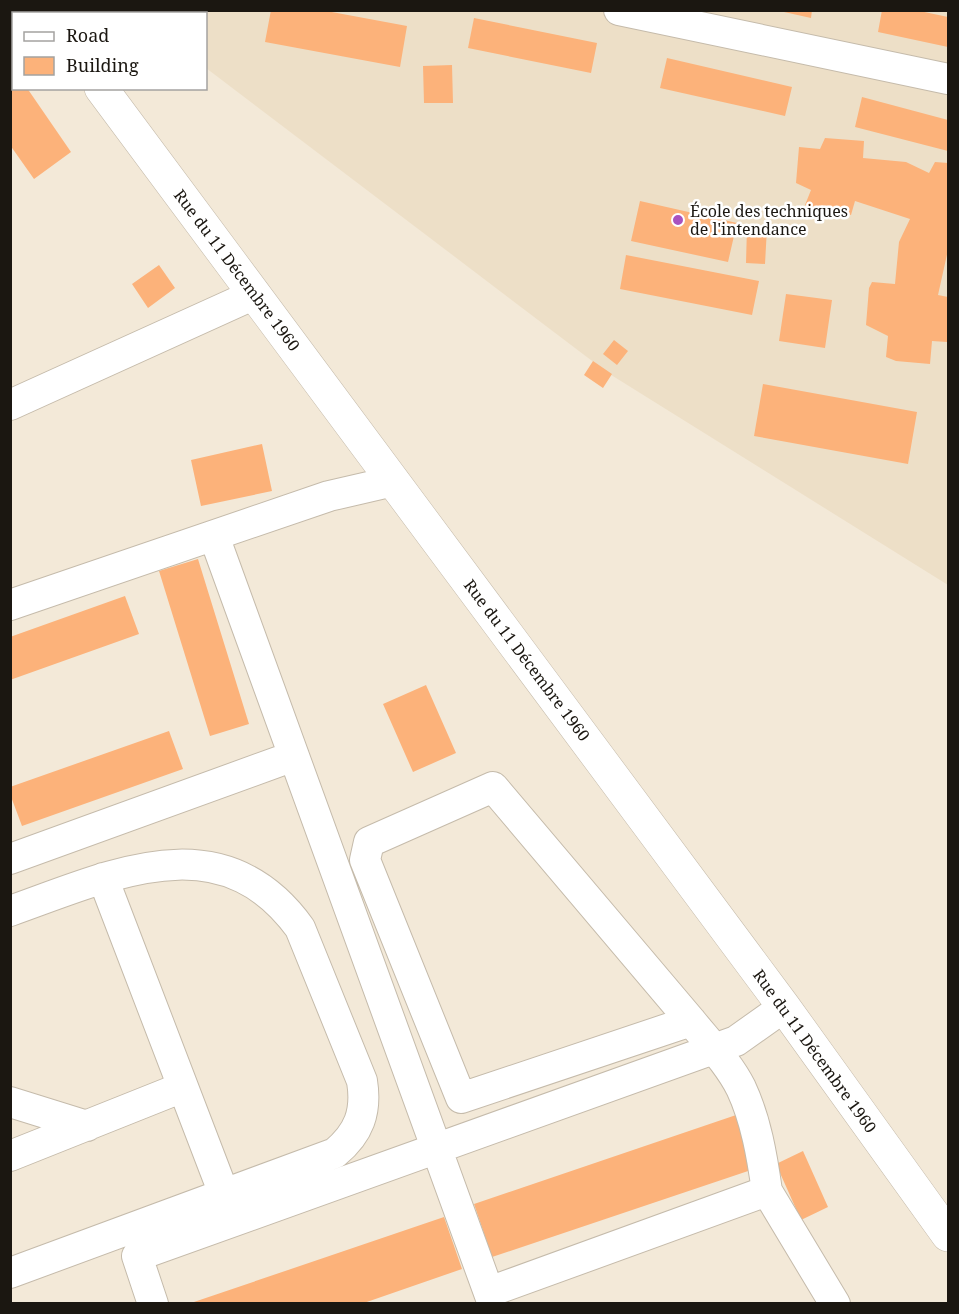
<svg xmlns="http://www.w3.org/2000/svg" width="959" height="1314" font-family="'Noto Serif',serif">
  <rect width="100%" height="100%" fill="#f3e9d8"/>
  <path fill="#eddfc7" d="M130 11H948V585L608 373 206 68V14H134Z"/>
  <path fill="#fcb27a" d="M271 10H321L407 26 400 67 265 42Z
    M775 10H812L811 18Z
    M882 10H915L948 17V47L878 32Z
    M474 18 597 43 591 73 468 48Z
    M667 58 792 87 785 116 660 88Z
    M10 65 14 69V88H27L71 152 34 179 10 145Z
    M452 65 453 103H424L423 66Z
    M862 97 948 120V151L855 127Z
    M825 138 864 141 863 158 906 162 929 173 935 162 948 163V250L938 295 948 297 947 342 932 341 930 364 896 361 886 357 888 336 866 325 869 288 872 282 895 284 899 242 910 219 855 201 851 215 805 205 811 190 796 183 799 147 820 149Z
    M640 201 737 223 728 262 631 241Z
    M747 227 767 228 765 264 746 263Z
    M626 255 759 281 752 315 620 289Z
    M159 265 175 288 148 308 132 284Z
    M786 294 832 300 825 348 779 341Z
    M614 340 628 351 617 365 603 354Z
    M593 361 612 374 603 388 584 375Z
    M763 384 917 412 908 464 754 436Z
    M262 444 272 491 201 506 191 460Z
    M198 559 249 724 210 736 159 571Z
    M125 596 139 634 10 680V637Z
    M426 685 456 753 413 772 383 704Z
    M169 731 183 769 22 826 10 794V787Z
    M742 1113 760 1167 492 1257 474 1204Z
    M803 1151 828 1207 801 1220 776 1164Z
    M444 1217 462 1269 361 1304H188Z"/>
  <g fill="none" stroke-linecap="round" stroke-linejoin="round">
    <defs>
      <path id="minor" d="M619 10 948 79
        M10 405 255 294
        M214 536 493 1304
        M10 605 329 496 394 481
        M10 859 294 756
        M103 878 224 1194
        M10 911C112 875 222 820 300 928L362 1081C367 1112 359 1133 335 1153L10 1273
        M691 1021 461 1098 365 860 369 842 493 787 691 1021C708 1042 729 1064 741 1088 756 1120 762 1156 767 1191
        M10 1102 87 1126
        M10 1156 183 1087
        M489 1292 767 1191 835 1304
        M153 1304 137 1256 736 1041 784 1007"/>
      <path id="major" d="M65 10 67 14
        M101 88 784 1007 948 1235"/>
    </defs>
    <use href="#minor" stroke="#c5bbab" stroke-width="32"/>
    <use href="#major" stroke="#c5bbab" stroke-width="34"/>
    <use href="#minor" stroke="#fff" stroke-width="30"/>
    <use href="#major" stroke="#fff" stroke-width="33"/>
  </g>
  <circle fill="#a952bf" stroke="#fff" stroke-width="2" cx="678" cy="220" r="6"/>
  <g text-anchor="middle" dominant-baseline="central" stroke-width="5" stroke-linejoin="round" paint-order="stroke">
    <g font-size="16" fill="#1b1711" stroke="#fff" text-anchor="start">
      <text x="690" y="211">École des techniques<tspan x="690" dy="18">de l'intendance</tspan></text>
    </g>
    <g font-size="16" fill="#1b1711" stroke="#fff">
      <text transform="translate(237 270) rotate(53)">Rue du 11 Décembre 1960</text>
      <text transform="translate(527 660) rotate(53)">Rue du 11 Décembre 1960</text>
      <text transform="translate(815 1051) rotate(54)">Rue du 11 Décembre 1960</text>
    </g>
  </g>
  <rect width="959" height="1314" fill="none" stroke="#1b1711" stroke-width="24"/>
  <rect x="12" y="12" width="195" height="78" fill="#ffffff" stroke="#a4a2a0" stroke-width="1.5"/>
  <rect x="24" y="32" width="30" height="9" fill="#ffffff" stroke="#a4a2a0" stroke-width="1.5"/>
  <text x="66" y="42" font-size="18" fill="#1b1711">Road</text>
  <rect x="24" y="57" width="30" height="18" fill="#fcb27a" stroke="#a4a2a0" stroke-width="1.5"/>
  <text x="66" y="72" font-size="18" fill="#1b1711">Building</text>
</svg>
